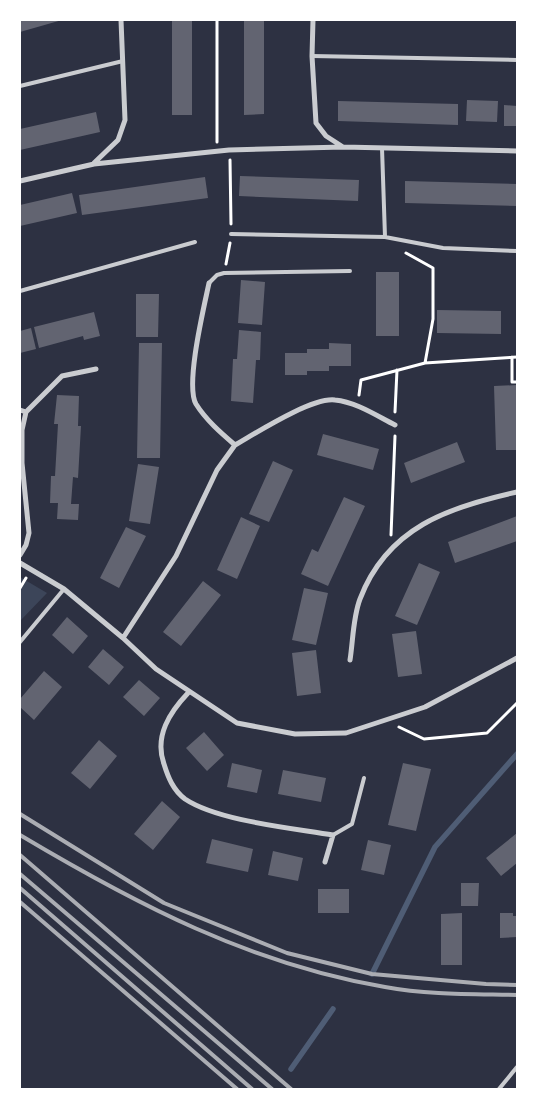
<svg xmlns="http://www.w3.org/2000/svg" width="537" height="1109" font-family="Poppins,sans-serif">
  <rect width="100%" height="100%" fill="#2d3142"/>
  <path fill="#3c4559" d="M20 577 47 593 20 621Z"/>
  <g fill="none" stroke-linecap="round" stroke-linejoin="round">
    <path stroke="#4f5d75" stroke-width="5.5" d="M372 974 435 847 517 754
      M291 1069 333 1009"/>
  </g>
  <path fill="#626471" d="M20 20H62L20 32Z
    M172 20H192V115H172Z
    M244 20H264V114L244 115Z
    M467 100 498 101 497 122 466 121Z
    M338 101 458 104V125L338 121Z
    M504 105 517 106V126H504Z
    M96 112 100 132 20 150V129Z
    M240 176 359 180 358 201 239 196Z
    M205 177 208 198 82 215 79 195Z
    M405 181 517 184V206L405 203Z
    M72 193 77 213 20 226V205Z
    M376 272H399V336H376Z
    M241 280 265 282 262 325 238 323Z
    M136 294H159L158 337H136Z
    M437 310 501 311V334L437 333Z
    M94 312 100 336 84 340 83 336 39 348 34 327Z
    M31 328 36 349 20 353V331Z
    M239 330 261 332 260 360H256L253 403 231 401 233 359H237Z
    M139 343H162L160 458H137Z
    M329 343 351 344V366H329V371H307V375H285V353H307V349H329Z
    M517 385V450H496L494 386Z
    M57 395 79 396 78 426H81L78 478 73 477 71 504H79L78 520 57 519 58 503H50L51 476H55L58 424H54Z
    M323 434 379 449 373 470 317 455Z
    M457 442 465 462 411 483 404 463Z
    M273 461 293 470 269 522 249 514Z
    M138 464 159 467 150 524 129 521Z
    M344 497 365 506 328 586 301 574 312 549 318 552Z
    M517 516V541L455 563 448 542Z
    M241 517 260 526 237 579 217 570Z
    M126 527 146 536 119 588 100 578Z
    M419 563 440 572 417 625 395 616Z
    M203 581 221 595 181 646 163 632Z
    M304 588 328 593 316 645 292 640Z
    M67 617 88 636 73 654 52 635Z
    M416 631 422 674 398 677 392 634Z
    M103 649 124 667 109 685 88 667Z
    M316 650 321 693 297 696 292 653Z
    M44 671 62 687 34 720 20 707V699Z
    M139 680 160 698 144 716 123 697Z
    M204 732 224 755 207 771 186 748Z
    M99 740 117 756 90 789 71 773Z
    M232 763 262 770 257 793 227 787Z
    M403 763 431 769 416 831 388 825Z
    M283 770 326 778 321 802 278 794Z
    M162 801 180 817 153 850 134 834Z
    M517 833V863L501 876 486 858Z
    M212 839 253 849 248 872 206 863Z
    M368 840 391 845 384 875 361 870Z
    M273 851 303 858 298 881 268 875Z
    M461 883H479L478 906H461Z
    M318 889H349V913H318Z
    M462 913V965H441V914Z
    M500 913H513V916H516L517 937 500 938Z"/>
  <g fill="none" stroke-linecap="round" stroke-linejoin="round">
    <path stroke="#fff" stroke-width="3" d="M217 20V142
      M230 160 231 224
      M226 264 230 243
      M512 357V382H517
      M425 363 517 357
      M359 395 361 380 425 363 433 319V268L406 253
      M395 412 397 370
      M391 535 395 436
      M20 588 26 578
      M399 727 424 739 487 733 517 703"/>
    <path stroke="#caccd0" stroke-width="4" d="M312 56 517 60
      M20 86 123 61
      M382 148 385 237 443 248 517 251
      M231 234 385 237
      M209 283 217 275 224 273 350 271
      M20 291 195 242
      M20 642 64 589
      M333 835 352 824 364 778
      M499 1089 517 1067"/>
    <path stroke="#caccd0" stroke-width="5" d="M313 20 312 56 316 123 326 136 343 147
      M94 163 118 140 125 120 121 20
      M20 181 94 164 229 150 343 147 517 151
      M20 410 26 412 22 430V463L29 533 26 545 20 555
      M26 412 62 376 96 369
      M235 445C256 433 312 397 335 400 356 402 377 416 395 425
      M20 563 64 589 123 638 156 669 237 723 295 734 346 733 425 707 517 658
      M123 638 176 556 217 470 235 445C221 433 206 420 196 404 185 385 204 307 209 283
      M350 660C353 641 353 617 360 599 387 528 448 507 517 492
      M188 693C170 712 154 736 164 764 168 777 173 790 185 799 218 821 292 828 333 835L325 862"/>
    <path stroke="#abadb3" stroke-width="4" d="M20 814 164 903 287 953 372 974 486 984 517 985
      M20 835C136 904 250 964 385 987 428 995 473 994 517 995
      M20 855 291 1089
      M20 874 272 1089
      M20 888 252 1089
      M20 902 237 1089"/>
  </g>
  <rect width="537" height="1109" fill="none" stroke="#ffffff" stroke-width="42"/>
</svg>
